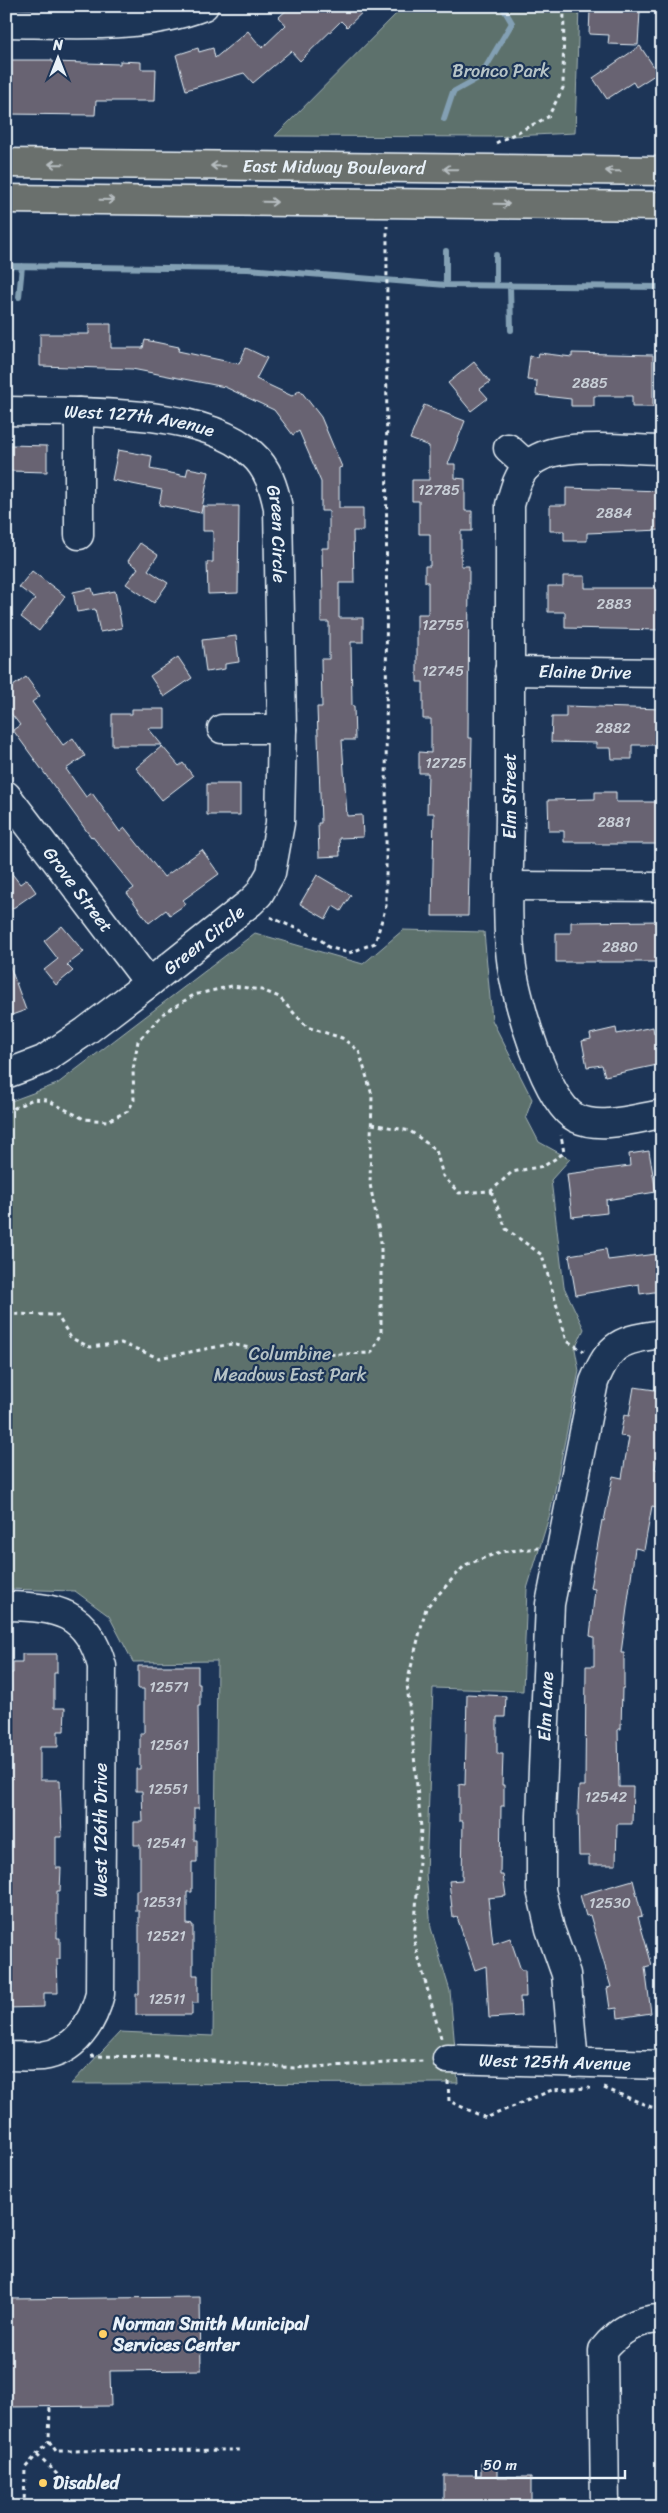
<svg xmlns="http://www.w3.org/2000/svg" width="668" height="2513" font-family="Sriracha,sans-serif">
  <rect width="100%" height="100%" fill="#1d3557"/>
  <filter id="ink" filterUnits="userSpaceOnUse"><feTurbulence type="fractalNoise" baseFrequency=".02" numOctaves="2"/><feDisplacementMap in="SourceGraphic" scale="10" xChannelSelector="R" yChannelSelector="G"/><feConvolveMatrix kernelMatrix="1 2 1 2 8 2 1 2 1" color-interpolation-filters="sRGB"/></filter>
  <g filter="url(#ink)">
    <path fill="#5d716c" stroke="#a2b1b2" d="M404 6H579L575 133 491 137 275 136Z
      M403 930 484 932 492 1020 532 1099 526 1117 539 1142 570 1159 551 1180 564 1287 584 1329 575 1349 579 1371 550 1514 527 1589 523 1691 433 1688 426 1874 431 1928 450 1991 458 2083 71 2084 120 2032 213 2036 217 1661 133 1662 109 1616 75 1591 6 1589V1103L57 1084 255 933 363 964Z"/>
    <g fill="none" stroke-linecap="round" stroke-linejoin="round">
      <path stroke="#83a0b4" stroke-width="6" d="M444 119 453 92 480 77 512 23 502 6
        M446 251V285
        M6 266 248 269 446 285 662 287
        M496 285V255
        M510 285 511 330
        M19 297 22 266"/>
    </g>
    <path fill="#676472" stroke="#e8f1f8" d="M291 6H369L347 27 341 21 300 61 291 51 253 83 244 73 186 90 176 55 198 48 199 52 213 48 215 58 248 31 262 48 286 25 279 17Z
      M590 10 640 12 638 45 608 44 609 35 589 34Z
      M640 46 658 73 636 87 633 82 607 99 593 78Z
      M6 60H52V62L120 64V61L141 62V69H156L155 101H96L95 115 6 114Z
      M89 324H111V348H143L145 340 179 347 178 351 239 364 246 348 267 358 256 379 292 396 300 390 321 417 342 467 339 468V508H363V531H353L354 583H339V618H363V642H351L352 706H354L355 740H342L347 816 362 815 363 837 339 838 340 856 319 857 318 823H321L317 707H322L321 659H329V622H321V600H323L322 548H329V511H321V482L299 431 293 435 274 410 225 387 132 369 40 366V334H89Z
      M539 353 572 357V353L653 355V407H632V396H594V406H571V399L536 395 537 381 527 380 530 356 538 357Z
      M474 362 490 382 480 389 488 398 471 411 448 383Z
      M424 405 465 421 448 464H455V478L465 479V511H472V531H461V566H469L468 738H472L468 916H432L434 813H427L428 773H419V752L431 753V719H423V682H417V614H428V582H425V566H430V534H419V501H412V480H429V446L410 439Z
      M10 445 47 446V472L10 471Z
      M118 450 152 456 150 469 186 476 188 468 209 472 201 513 159 505 162 490 112 480Z
      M566 488 662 491V530L587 533V541H564V531H550V505H566Z
      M203 506H239L238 593 208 594 207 562H213V531H203Z
      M140 543 158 555 148 570 168 583 154 603 126 584 138 568 128 561Z
      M32 571 65 596 39 631 21 617 35 599 19 587Z
      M563 576H585V588H662V630L565 628V612H548V586H563Z
      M92 588 94 595 115 591 122 628 100 632 95 609 77 612 73 592Z
      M236 636 239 662 225 664V669L206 672 202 640Z
      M178 657 192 678 164 697 150 676Z
      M26 677 40 696 32 702 63 745 73 738 85 756 66 769 86 797 92 793 120 832 125 828 164 877 202 850 219 874 183 900 186 904 170 915 166 910 149 923 127 893 134 888 92 836 91 837 13 730 20 725 6 707V691Z
      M566 706 662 709V745H632V759H612L611 748H596V743L551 742 552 717H566Z
      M132 709H165V728H148L162 745H112V714H132Z
      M162 746 179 766 183 763 193 776 162 800 136 768Z
      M207 784H240V815H207Z
      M595 792H616V802H662V844H595V842H564V831H549L548 800 595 799Z
      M6 866 20 884 27 879 36 892 6 913Z
      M317 875 351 895 341 911 333 906 326 919 300 904Z
      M662 921V962H556V933H571V922Z
      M62 926 84 952 67 965 73 971 56 985 44 970 58 959 44 941Z
      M8 961 26 1010 6 1017V962Z
      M653 1027 654 1034 658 1033 662 1064 605 1076 602 1065 587 1067 582 1041 591 1039 590 1034 616 1028 617 1034Z
      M649 1151 656 1192 606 1200 607 1213 572 1217 567 1174 630 1166 629 1154Z
      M606 1249 608 1260 656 1254 661 1291 640 1294 639 1284 576 1295 569 1255Z
      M634 1387 662 1391V1434L655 1469 662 1470V1508L652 1506 644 1550 635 1548 621 1653H624V1688H622L621 1729H618L619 1787H633L632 1824H617L616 1865H589V1856H579L578 1807 579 1786H585L586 1666H594V1637L590 1636 595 1589 590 1588 602 1520 604 1521 613 1476 622 1478 629 1437 620 1436 624 1415 629 1416Z
      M22 1654H57V1673H54V1708H65L64 1731H58V1747H40V1780H60L62 1837H56V1868H61L60 1891H57V1938H60V1959H57L58 1993H44V2007L6 2008V1673H13V1662H22Z
      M138 1666H198V1684H200V1706H198L199 1808H194V1840H197V1862H192V1892H187V1924L193 1925V1975H198V2003H192V2015H136V1994H139V1911H136V1890H140V1845H134V1822H143L142 1791H136V1769H140V1733H144V1689H138Z
      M467 1694 506 1696 505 1717H497V1754H503L502 1785H504V1806H501L500 1875H503L506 1896 488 1898 493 1944 510 1938 521 1970H525L526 1997H520L521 2016 489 2018 486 1966 475 1970 457 1917 453 1918 449 1881 462 1880 463 1821H459V1784L465 1785Z
      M633 1880 642 1916 638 1917 652 1965 645 1967 651 2013 618 2018 617 2008 610 2009 607 1988 611 1987 590 1915 586 1916 580 1895Z
      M200 2297 201 2370 110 2371 111 2406 6 2407V2299Z
      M481 2463H498V2477H531V2507H444V2475H481Z"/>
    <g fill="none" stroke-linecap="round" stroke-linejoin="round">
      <defs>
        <g id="minor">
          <path d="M6 23C72 24 142 30 204 6"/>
          <path id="s1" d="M6 411C72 412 203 407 252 454 268 468 274 488 278 508L282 729 280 823 271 873 259 894 251 902 149 983 86 1031 43 1060 6 1074"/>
          <path d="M508 448 528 466"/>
          <path d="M662 450C627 450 552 439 527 466 517 477 514 491 510 505 510 607 510 709 510 811 510 861 505 919 512 967 517 1000 545 1102 576 1118 600 1130 637 1118 662 1114"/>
          <path d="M79 535V412"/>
          <path id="s2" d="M509 671 662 673"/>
          <path d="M222 729H282"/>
          <path id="s3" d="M6 795 149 983"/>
          <path d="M510 886 662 887"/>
          <path d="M6 1606C57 1607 87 1611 102 1666L100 1994C93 2023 75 2052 42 2056 30 2057 18 2056 6 2056"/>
          <path id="s4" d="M447 2059 662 2065"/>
          <path id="s5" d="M574 2063 566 1974 550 1929 541 1890V1816L550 1604 594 1382C610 1343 620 1340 662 1334"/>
          <path d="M605 2507 603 2350C618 2331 637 2319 662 2319"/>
        </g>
        <g id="major">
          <path id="s6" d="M6 163 662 171"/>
          <path d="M6 199 662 206"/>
        </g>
      </defs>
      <use href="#minor" stroke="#e8f1f8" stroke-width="31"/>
      <use href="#major" stroke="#e8f1f8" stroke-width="31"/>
      <path stroke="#e8f1f8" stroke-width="3" stroke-dasharray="4 4" stroke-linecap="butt" d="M496 143 548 117 563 88 564 6
        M270 917 320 939 328 947 349 953 375 943 386 906 387 226
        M6 1112 33 1099 47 1100 84 1119 107 1121 128 1111 134 1100 133 1070 138 1041 164 1013 194 995 232 986 262 990 279 997 307 1027 342 1038 359 1051 372 1095 370 1184 381 1242V1335L371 1353 288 1356 231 1344 159 1358 121 1343 90 1347 71 1338 57 1315 6 1314
        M372 1124 410 1131 436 1150 443 1176 459 1193 491 1191 512 1172 544 1166 564 1153 561 1135
        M491 1191 506 1229 542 1255 567 1341 584 1351
        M441 2038 414 1941 421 1828 407 1683 426 1608 465 1565 500 1552 539 1548
        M91 2056 165 2057 294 2068 424 2061
        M448 2081 449 2101 486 2118 552 2090 590 2088
        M604 2088 651 2107 662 2108
        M49 2441 56 2451 243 2450
        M37 2455 62 2479
        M24 2507 25 2468 49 2441 50 2407"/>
      <use href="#minor" stroke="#1d3557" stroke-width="28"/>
      <use href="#major" stroke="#6b706d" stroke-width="28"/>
    </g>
    <defs><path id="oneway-shaft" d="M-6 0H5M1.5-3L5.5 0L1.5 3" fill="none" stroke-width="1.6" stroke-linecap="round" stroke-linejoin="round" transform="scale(1.25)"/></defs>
    <g stroke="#b6bdc0">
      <use href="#oneway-shaft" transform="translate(56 164) rotate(-179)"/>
      <use href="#oneway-shaft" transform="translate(218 166) rotate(-179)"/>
      <use href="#oneway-shaft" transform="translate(451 169) rotate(-179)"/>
      <use href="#oneway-shaft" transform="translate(613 171) rotate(-179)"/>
      <use href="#oneway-shaft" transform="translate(107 200) rotate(1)"/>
      <use href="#oneway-shaft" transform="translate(270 202) rotate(1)"/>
      <use href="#oneway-shaft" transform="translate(502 204) rotate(1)"/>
    </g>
  </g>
  <g fill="#ffd166" stroke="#1d3557" stroke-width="2">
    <circle cx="103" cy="2334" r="5"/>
    <circle cx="43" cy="2483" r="5"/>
  </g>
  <g text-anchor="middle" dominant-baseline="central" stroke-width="4.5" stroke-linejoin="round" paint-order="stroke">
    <g font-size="15" fill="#c8ced6">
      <text x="590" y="383">2885</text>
      <text x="439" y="490">12785</text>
      <text x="614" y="513">2884</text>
      <text x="614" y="604">2883</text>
      <text x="443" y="625">12755</text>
      <text x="443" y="671">12745</text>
      <text x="613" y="728">2882</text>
      <text x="446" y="763">12725</text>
      <text x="614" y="822">2881</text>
      <text x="620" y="947">2880</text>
      <text x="169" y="1687">12571</text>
      <text x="169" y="1745">12561</text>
      <text x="168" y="1789">12551</text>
      <text x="606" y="1797">12542</text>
      <text x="166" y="1843">12541</text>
      <text x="162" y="1902">12531</text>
      <text x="610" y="1903">12530</text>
      <text x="166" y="1936">12521</text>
      <text x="167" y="1999">12511</text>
    </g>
    <g font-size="18" fill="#b7c4c7" stroke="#1d3557">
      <text x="501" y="71">Bronco Park</text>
      <text x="290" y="1354">Columbine<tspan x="290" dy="21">Meadows East Park</tspan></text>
    </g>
    <g font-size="18" fill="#e8f1f8" stroke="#1d3557">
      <text stroke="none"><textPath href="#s6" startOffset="328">East Midway Boulevard</textPath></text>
      <text stroke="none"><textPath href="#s1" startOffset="134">West 127th Avenue</textPath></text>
      <text stroke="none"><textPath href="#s1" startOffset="341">Green Circle</textPath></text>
      <text stroke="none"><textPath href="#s2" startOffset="76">Elaine Drive</textPath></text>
      <text transform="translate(510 796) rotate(-90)">Elm Street</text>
      <text stroke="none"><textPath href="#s3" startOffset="119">Grove Street</textPath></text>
      <text transform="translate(204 940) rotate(-39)">Green Circle</text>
      <text stroke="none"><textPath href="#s5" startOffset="361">Elm Lane</textPath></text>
      <text transform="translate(101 1830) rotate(-90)">West 126th Drive</text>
      <text stroke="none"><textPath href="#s4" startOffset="108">West 125th Avenue</textPath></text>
    </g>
    <g font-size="18" font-weight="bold" fill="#e8f1f8" stroke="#1d3557" text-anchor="start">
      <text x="113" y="2324">Norman Smith Municipal<tspan x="113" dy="21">Services Center</tspan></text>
      <text x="53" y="2483">Disabled</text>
    </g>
  </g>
  <rect width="668" height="2513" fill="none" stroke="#1d3557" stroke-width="25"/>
  <rect x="12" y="12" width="643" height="2488" fill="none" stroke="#e8f1f8" stroke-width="2" filter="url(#ink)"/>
  <g transform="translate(58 58)" stroke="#1d3557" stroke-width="4" paint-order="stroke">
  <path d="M0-4L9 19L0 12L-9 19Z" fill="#e8f1f8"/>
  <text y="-8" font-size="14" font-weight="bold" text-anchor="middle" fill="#e8f1f8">N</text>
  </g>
  <path d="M476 2470v8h149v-8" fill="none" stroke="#e8f1f8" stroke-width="2.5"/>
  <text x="483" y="2470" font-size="15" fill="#e8f1f8" stroke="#1d3557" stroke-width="4" paint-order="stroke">50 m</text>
</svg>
